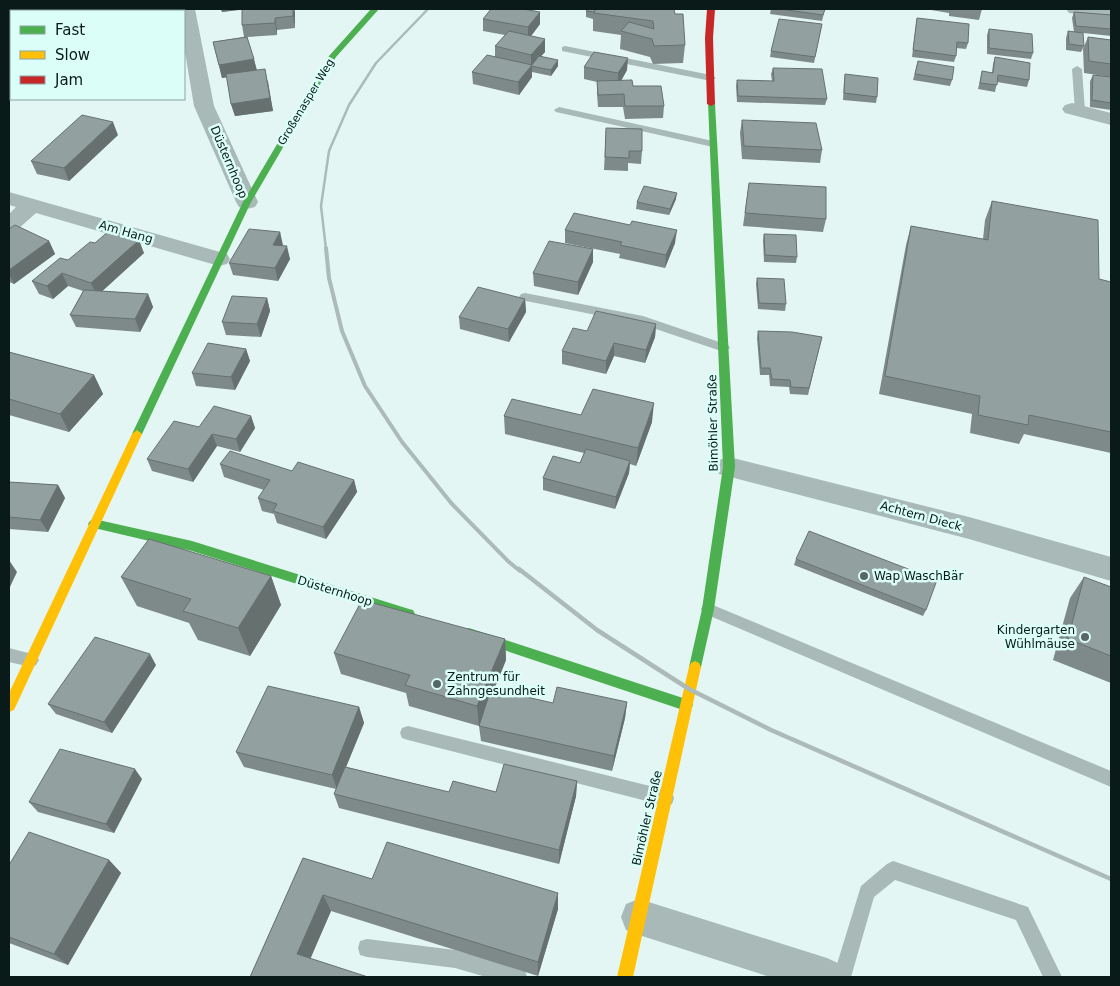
<svg xmlns="http://www.w3.org/2000/svg" width="1120" height="986" font-family="'DejaVu Sans',sans-serif">
  <rect width="100%" height="100%" fill="#e4f6f3"/>
  <g fill="none" stroke-linecap="round" stroke-linejoin="round">
    <path fill="#a8b9b7" fill-rule="evenodd" d="M565 46 711 75 716 78 711 81 562 51V47Z
      M1077 66 1082 69 1085 111 1080 114 1075 111 1072 69Z
      M559 107 713 141 718 144 713 147 556 112 554 110Z
      M525 293 643 316 728 345 730 348 724 352 641 324 521 300 519 297 521 294Z
      M708 603 1111 771V787L703 613 701 609 703 605Z
      M9 648 36 655 39 660 36 665 31 667 9 662Z
      M408 726 666 790 672 792 674 798 672 804 666 806 408 740 402 738 400 733 402 728Z
      M893 861 1028 907 1062 977H1043L1016 920 895 880 874 897 851 977H833L861 886 887 864Z
      M367 939 455 950 525 970 527 977H486L455 968 367 957 360 955 358 948 360 941Z"/>
    <path fill="#a8b9b7" fill-rule="evenodd" d="M177 9H195L214 106 258 202 255 207 247 209 239 207 236 202 194 106 184 46V11H178Z
      M1066 9H1111V19L1069 13Z
      M1072 103 1111 113V125L1065 113 1062 109 1065 105Z
      M9 192 227 254 230 259 227 264 219 266 36 213 17 230 9 232V214L16 207 9 205Z
      M729 457 969 517 1111 557V581L969 539 719 474 716 467 719 460Z
      M639 899 827 958 840 964 846 977H770L639 935 626 930 621 917 626 904Z"/>
    <path fill="#4caf50" fill-rule="evenodd" d="M371 9H379L336 57 251 202 142 434 137 438 133 437 132 434 243 202 329 56Z
      M708 102 715 104 735 467 714 609 701 667 699 671 695 673 691 671 689 667 702 609 723 467Z
      M94 519 192 541 409 609 413 610 415 614 413 618 409 619 192 551 90 527 88 524 90 521Z
      M469 628 686 699 691 701 693 705 691 709 686 711 465 637 463 633 465 629Z"/>
    <path fill="#ffc107" fill-rule="evenodd" d="M137 430 142 434 14 710 9 712V693L132 434Z
      M695 661 699 663 701 667 633 977H617L689 667 691 663Z"/>
    <path fill="#c62828" fill-rule="evenodd" d="M707 9H715L713 38 715 104 711 106 707 104 705 38Z"/>
    <path stroke="#acbab8" stroke-width="2.5" d="M326 249 321 206 329 151 349 105 376 63 428 9"/>
    <path stroke="#acbab8" stroke-width="4" d="M326 248 329 278 342 331 365 386 402 442 452 504 509 562 520 571"/>
    <path stroke="#acbab8" stroke-width="4.5" d="M519 569 597 630 689 689 771 730 1111 879"/>
  </g>
  <path fill="#7e8a89" d="M221 9H294L295 28 277 30V35L247 37 257 70 268 81 273 111 235 116 231 104 227 77 222 78 213 42 244 37 242 25V9L222 12Z
    M771 9H825L822 21 770 14Z
    M931 9H982L979 20 949 16V13L931 10Z
    M586 11 675 14 685 45 683 63 653 64 650 57 620 49 621 35 593 31V19L586 17Z
    M1074 12 1111 15V36L1074 32 1072 18Z
    M917 18 968 43 966 49 956 48V56L954 62 912 57 916 24Z
    M483 19 540 24 531 36 545 52 541 56 558 66 551 76 532 72V77L519 95 473 84 472 72 495 57V46L505 35 483 31Z
    M822 24 814 63 770 57 771 51Z
    M989 29 1033 53 1031 59 987 54V35Z
    M1068 31 1084 46 1081 52 1066 50V38Z
    M1088 37 1111 40V77L1084 73 1083 49Z
    M995 57 1029 80 1027 87 997 82 995 92 978 89 982 71 992 73 993 64Z
    M918 61 952 80 950 86 913 80Z
    M584 67 627 70 621 81 633 86 664 106 663 118 625 119 623 107H598L597 94V82L584 79Z
    M773 68 827 99 825 105 737 102 736 86 737 80 772 81 771 74Z
    M845 74 877 97 876 103 843 100 844 81Z
    M1093 75 1111 77V110L1090 107V81Z
    M742 120 822 150 820 163 742 159 740 133Z
    M606 128 642 151 641 164 628 163V171L604 170Z
    M118 135 69 181 37 174 31 161Z
    M749 183 826 219 823 232 743 226Z
    M676 199 669 215 636 209 637 202Z
    M992 201 1099 279 1111 282V453L1024 434 1019 444 970 433 972 414 879 394 906 245 911 226 983 239 985 220Z
    M9 229 49 241 55 254 14 284 9 282Z
    M565 230 675 243 665 268 619 258 620 254 565 243Z
    M280 232 282 246 290 259 278 281 233 275 229 263Z
    M764 234 797 257 796 263 764 262 763 240Z
    M95 243 144 253 102 291 148 294 153 307 140 332 76 327 70 315 83 291 68 286 53 299 39 294 32 281 68 260Z
    M593 249V262L578 295 534 286 533 273Z
    M757 278 786 304 785 311 758 309 756 284Z
    M267 298 270 311 261 337 226 335 222 322Z
    M525 299 526 312 509 342 460 329 459 317Z
    M656 324 655 337 645 363 614 356 606 374 562 364V351L587 331Z
    M758 331 822 337 808 395 790 394 789 387 770 386 769 375H760L757 338Z
    M246 349 250 361 235 390 196 386 192 373Z
    M9 352 94 375 103 394 69 432 9 415Z
    M581 415 652 422 636 466 630 464 629 473 615 509 543 490V478L580 463 584 453 505 434 504 416Z
    M251 416 255 428 240 452 217 446 193 482 152 471 147 459 199 427Z
    M220 464 292 471 354 480 357 492 326 539 277 523 274 514 262 511 258 498 264 490 224 477Z
    M9 482 58 485 65 498 48 532 9 529Z
    M796 559 926 610 923 616 794 565Z
    M271 576 281 605 250 656 198 640 189 623 137 606 121 577Z
    M1084 577 1111 587V683L1053 660 1070 598Z
    M505 639 506 660 494 690 553 703 627 702 625 718 612 771 481 741 479 726 409 706 406 693 341 674 334 653Z
    M156 665 112 733 56 714 48 704Z
    M359 707 364 723 346 767 449 792H496L577 781 576 796 559 864 339 808 334 794 336 789 244 767 236 752Z
    M142 779 114 833 38 812 29 802Z
    M303 858 372 879 558 909 538 976 331 911 310 958 250 977Z
    M109 860 121 873 68 965 9 943V865Z"/>
  <path fill="#66716f" d="M221 9H248L222 12Z
    M293 9H294L295 11V28L293 16Z
    M540 12V24L528 40V27Z
    M275 18 277 30V35L275 23Z
    M545 39V52L532 66V77L519 95 518 82 531 65V55Z
    M628 58 627 70 618 86V73Z
    M254 59 257 72 222 78 219 65Z
    M558 60V66L551 76V70Z
    M265 69 273 111 235 116 231 104Z
    M113 122 118 135 69 181 64 168Z
    M677 193 676 199 669 215 670 209Z
    M677 230 675 243 665 268 666 255Z
    M280 232 283 245 276 258 273 245Z
    M139 240 144 253 97 296 91 283Z
    M49 241 55 254 14 284 9 274V270Z
    M287 246 290 259 278 281 275 268Z
    M593 249V262L578 295V282Z
    M62 273 68 286 53 299 47 286Z
    M148 294 153 307 140 332 135 319Z
    M267 298 270 311 261 337 257 324Z
    M525 299 526 312 509 342 508 329Z
    M656 324 655 337 645 363 646 350Z
    M614 343V356L606 374V361Z
    M246 349 250 361 235 390 231 377Z
    M94 375 103 394 69 432 60 414Z
    M654 403 652 422 636 466 638 448Z
    M251 416 255 428 240 452 236 439Z
    M212 434 217 446 193 482 188 469Z
    M630 461 629 473 615 509 616 497Z
    M354 480 357 492 326 539 323 527Z
    M58 485 65 498 48 532 40 520Z
    M9 560 17 572 9 589Z
    M271 576 281 605 250 656 238 628Z
    M505 639 506 660 479 726 477 706Z
    M150 654 156 665 112 733 104 722Z
    M627 702 625 718 612 771 614 756Z
    M359 707 364 723 337 789 332 775Z
    M135 769 142 779 114 833 106 824Z
    M577 781 576 796 559 864V850Z
    M109 860 121 873 68 965 54 954Z
    M558 893V909L538 976V962Z
    M323 895 331 911 306 969 297 954Z"/>
  <path fill="#92a19f" stroke="#66716f" d="M242 9H293V16L275 18V23L242 25Z
    M491 9H523L540 12 528 27 483 19Z
    M588 9H596L594 12 586 11Z
    M596 9H674L675 14H683L685 45 654 46 652 39 621 31 629 22 654 29 653 21 594 13Z
    M780 9H825L823 15Z
    M1074 12 1111 15V29L1076 26Z
    M917 18 969 24 968 43 957 42 956 56 913 50Z
    M779 19 822 24 815 57 771 51Z
    M989 29 1032 34 1033 53 989 48Z
    M509 31 545 39 531 55 495 46Z
    M1068 31 1083 33 1084 46 1069 44Z
    M247 37 254 59 219 65 213 42Z
    M1088 37 1111 40V64L1089 61Z
    M594 52 628 58 618 73 584 67Z
    M487 55 532 65 518 82 472 72Z
    M539 56 558 60 551 70 531 66Z
    M995 57 1030 63 1029 80 998 75 997 85 980 83 982 71 993 73Z
    M918 61 954 67 952 80 915 74Z
    M773 68 822 69 827 99 738 96 737 80 774 81Z
    M265 69 270 98 231 104 226 74Z
    M845 74 878 78 877 97 844 93Z
    M1093 75 1111 77V103L1092 100Z
    M632 80 633 86H661L664 106H625L624 94 598 95 597 81Z
    M82 115 113 122 64 168 31 161Z
    M742 120 816 123 822 150 744 146Z
    M606 128 642 129V151H629V158L605 157Z
    M749 183 826 187V219L745 213Z
    M644 186 677 193 670 209 637 202Z
    M992 201 1098 220 1099 279 1111 282V432L1029 415 1028 425 978 415 980 396 885 376 911 226 988 240Z
    M574 213 630 225 632 221 677 230 666 255 620 245 622 242 565 230Z
    M15 225 49 241 9 270V229Z
    M249 229 280 232 273 245 287 246 275 268 229 263Z
    M110 230 139 240 91 283 62 273 47 286 32 281 60 258 68 260 90 242 95 243Z
    M764 234 796 235 797 257 765 255Z
    M549 241 593 249 578 282 533 273Z
    M757 278 784 279 786 304 759 303Z
    M478 287 525 299 508 329 459 317Z
    M84 290 148 294 135 319 70 315Z
    M232 296 267 298 257 324 222 322Z
    M596 311 656 324 646 350 614 343 606 361 562 351 573 328 587 331Z
    M758 331 792 332 822 337 809 388 791 387 790 380 772 379 770 368H761Z
    M208 343 246 349 231 377 192 373Z
    M9 352 94 375 60 414 9 399Z
    M593 389 654 403 638 448 504 416 512 399 581 415Z
    M214 406 251 416 236 439 212 434 188 469 147 459 174 421 199 427Z
    M586 449 630 461 616 497 543 478 553 456 580 463Z
    M230 451 292 471 298 462 354 480 323 527 273 511 277 504 258 498 270 480 220 464Z
    M9 482 58 485 40 520 9 517Z
    M809 531 937 580 926 610 796 559Z
    M149 539 271 576 238 628 183 611 191 599 121 577Z
    M1084 577 1111 587V656L1068 639Z
    M362 600 505 639 477 706 405 685 410 675 334 653Z
    M95 637 150 654 104 722 48 704Z
    M268 686 359 707 332 775 236 752Z
    M557 687 627 702 614 756 479 726 491 689 553 703Z
    M60 749 135 769 106 824 29 802Z
    M504 764 577 781 559 850 334 794 345 767 449 792 453 781 496 792Z
    M29 832 109 860 54 954 9 937V865Z
    M387 842 558 893 538 962 323 895 297 954 368 977H250L303 858 372 879Z"/>
  <g fill="#566765" stroke="#dcfef9" stroke-width="2">
    <circle cx="864" cy="576" r="5"/>
    <circle cx="1085" cy="637" r="5"/>
    <circle cx="437" cy="684" r="5"/>
  </g>
  <g text-anchor="middle" dominant-baseline="central" stroke-width="5" stroke-linejoin="round" paint-order="stroke">
    <g font-size="11" fill="#0a1a18" stroke="#dcfef9">
      <text transform="translate(306 102) rotate(-59)">Großenasper Weg</text>
    </g>
    <g font-size="12" fill="#0a1a18" stroke="#dcfef9">
      <text transform="translate(229 162) rotate(67)">Düsternhoop</text>
      <text transform="translate(126 232) rotate(16)">Am Hang</text>
      <text transform="translate(713 423) rotate(-91)">Bimöhler Straße</text>
      <text transform="translate(921 516) rotate(15)">Achtern Dieck</text>
      <text transform="translate(335 591) rotate(17)">Düsternhoop</text>
      <text transform="translate(647 818) rotate(-77)">Bimöhler Straße</text>
    </g>
    <g font-size="12" fill="#0a1a18" stroke="#dcfef9" text-anchor="start">
      <text x="874" y="576">Wap WaschBär</text>
      <text x="1075" y="630" text-anchor="end">Kindergarten<tspan x="1075" dy="14">Wühlmäuse</tspan></text>
      <text x="447" y="677">Zentrum für<tspan x="447" dy="14">Zahngesundheit</tspan></text>
    </g>
  </g>
  <rect width="1120" height="986" fill="none" stroke="#0a1a18" stroke-width="20"/>
  <rect x="10" y="10" width="175" height="90" fill="#dcfef9" stroke="#88a39f"/>
  <rect x="20" y="26" width="25" height="8" fill="#4caf50" stroke="#88a39f"/>
  <text x="55" y="35" font-size="15" fill="#0a1a18">Fast</text>
  <rect x="20" y="51" width="25" height="8" fill="#ffc107" stroke="#88a39f"/>
  <text x="55" y="60" font-size="15" fill="#0a1a18">Slow</text>
  <rect x="20" y="76" width="25" height="8" fill="#c62828" stroke="#88a39f"/>
  <text x="55" y="85" font-size="15" fill="#0a1a18">Jam</text>
</svg>
